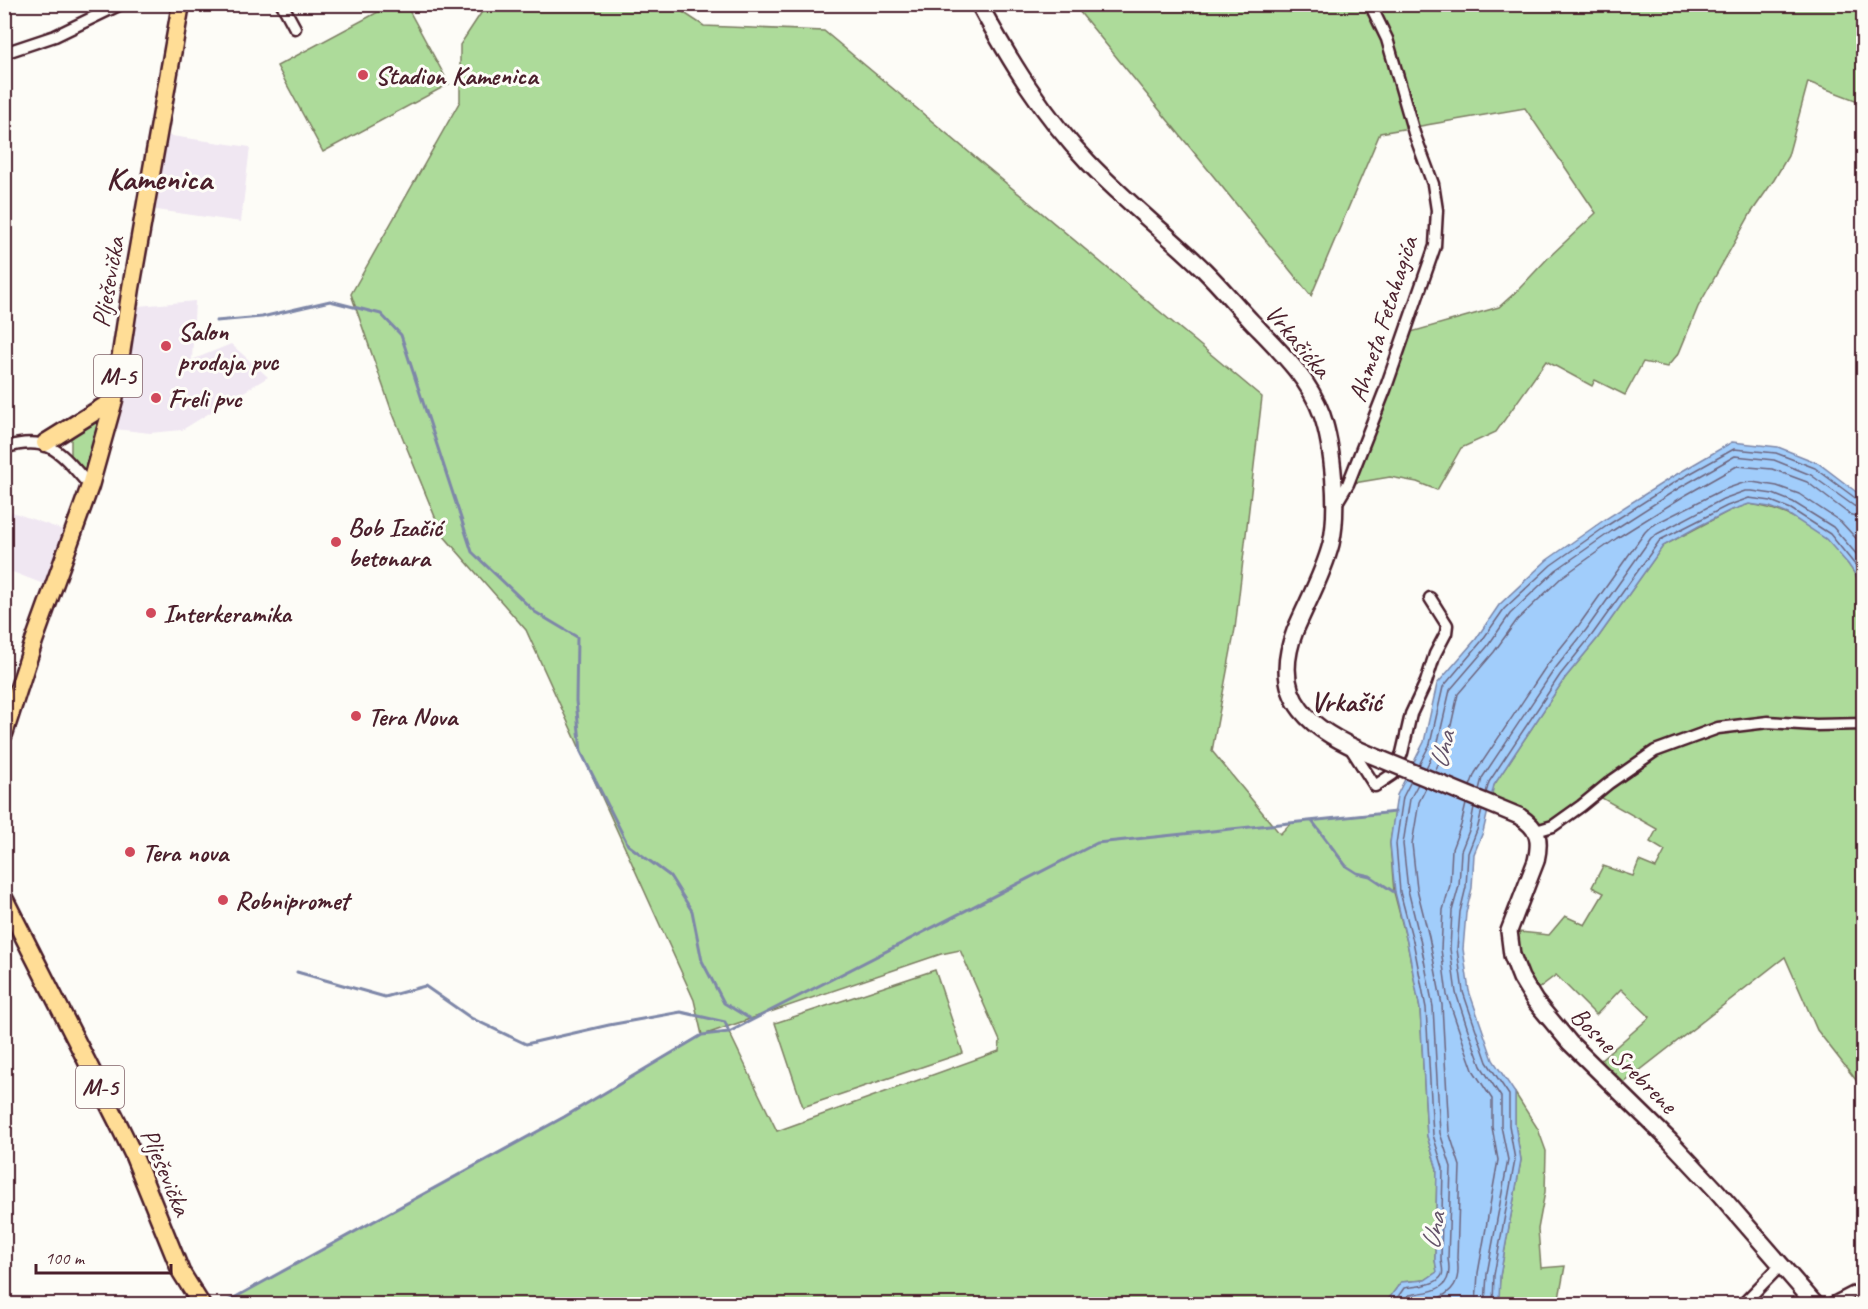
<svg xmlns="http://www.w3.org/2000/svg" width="1868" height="1309" font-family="Caveat,sans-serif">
  <rect width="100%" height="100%" fill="#fdfcf7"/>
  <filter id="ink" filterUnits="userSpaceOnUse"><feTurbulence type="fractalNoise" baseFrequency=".0167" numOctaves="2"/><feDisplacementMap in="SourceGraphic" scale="12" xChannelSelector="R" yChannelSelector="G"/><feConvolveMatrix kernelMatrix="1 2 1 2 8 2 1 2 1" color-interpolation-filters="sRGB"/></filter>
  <g filter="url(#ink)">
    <path fill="#f0e7f2" d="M157 134 250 147 241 222 143 208Z
      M195 301 192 360 231 344 268 377 182 430 150 433 115 429 138 306Z
      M12 512 69 532 51 587 5 569 4 531Z"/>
    <path fill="#addb9a" stroke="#7c7d62" stroke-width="1.5" fill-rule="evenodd" d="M487 4 672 5 704 26 824 31 1262 397 1235 629 1212 751 1280 834 1291 823 1395 812 1390 843 1394 892 1407 942 1420 1009 1427 1136 1437 1169 1435 1260 1437 1272 1425 1280 1401 1282 1385 1304H223L564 1117 702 1035 694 1000 526 630 442 534 391 409 351 294 460 101V45ZM960 950 1000 1041 999 1051 777 1131 729 1032 706 1034 941 954Z
      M391 5H406L449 84 323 152 277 66Z
      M1074 5H1863V103L1808 82 1788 156 1774 180 1751 213 1698 307 1679 353 1667 367 1643 362 1625 395 1595 380 1592 386 1546 361 1496 432 1461 448 1437 490 1417 482 1390 477 1348 484 1404 334 1499 307 1518 290 1548 258 1596 213 1525 108 1380 133 1311 296Z
      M101 421 85 477 71 457V439C79 430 89 423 101 421Z
      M1749 504C1778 508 1803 520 1826 538 1841 551 1852 570 1863 586V1089L1817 1030 1785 957 1616 1089 1593 1067 1650 1017 1621 989 1596 1015 1556 975 1531 994 1509 931 1549 935 1565 916 1585 925 1604 893 1592 887 1603 866 1633 876 1639 861 1656 868 1665 851 1650 842 1657 829 1595 794 1536 831 1486 803 1494 785 1565 678 1597 639 1663 546 1729 511Z
      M935 970 963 1053 803 1107 775 1023Z
      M1515 1093 1538 1129 1546 1151 1545 1192 1538 1229 1541 1268 1565 1266 1558 1304H1498L1500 1276 1521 1160 1515 1124Z"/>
    <path fill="#a1cdfb" stroke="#7e87a8" stroke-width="1.5" d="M1732 442 1778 447 1818 463 1863 497V586L1848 564 1826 539 1788 514 1770 507 1749 504 1729 511 1699 526 1663 546 1597 639 1565 678 1494 785 1483 832 1474 854 1472 888 1466 913 1463 949 1469 991 1493 1060 1515 1093V1124L1521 1160 1500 1276 1499 1300 1498 1304H1385L1401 1282 1425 1280 1437 1272 1435 1260 1437 1169 1427 1136 1420 1009 1407 942 1395 892 1390 843 1397 795 1424 742 1437 684 1476 639 1499 605 1547 560 1604 520 1672 477Z"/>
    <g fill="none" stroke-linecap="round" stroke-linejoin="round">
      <path stroke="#6d657e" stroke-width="1.5" d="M1419 765 1430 744 1443 687 1481 642 1504 609 1551 565 1608 525 1675 482 1734 449 1776 453 1815 468 1858 500 1864 501
        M1426 768 1437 746 1450 690 1487 647 1510 614 1556 570 1612 531 1679 488 1735 456 1774 460 1811 475 1854 506 1864 509
        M1435 771 1446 748 1458 694 1494 652 1517 620 1562 577 1617 538 1684 496 1737 466 1772 469 1807 482 1849 514 1864 518
        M1470 786 1475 773 1547 665 1579 625 1645 532 1651 526 1720 491 1743 483 1752 482 1777 486 1799 494 1841 522 1864 547
        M1479 790 1482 778 1554 670 1586 630 1651 538 1657 534 1723 499 1745 491H1752L1773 494 1793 502 1833 527 1864 563
        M1486 793 1489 782 1560 675 1592 635 1660 540 1727 506 1749 498 1771 501 1791 509 1830 534 1864 576
        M1466 804 1461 825 1452 849 1450 885 1443 910 1441 949 1447 995 1460 1033 1473 1070 1492 1099V1127L1498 1160 1478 1273 1476 1304
        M1474 807 1470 828 1461 851 1459 886 1452 911 1450 949 1456 993 1468 1030 1481 1066 1501 1097V1126L1508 1160 1487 1274 1485 1304
        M1482 810 1477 830 1468 853 1466 887 1460 912 1457 949 1463 992 1487 1062 1509 1095V1125L1515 1160 1494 1275 1493 1304
        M1393 1304 1404 1288C1415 1286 1437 1286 1442 1275 1444 1271 1441 1264 1441 1259L1443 1168 1433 1135 1426 1008 1413 941 1400 892 1396 844 1403 797 1411 781
        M1402 1304 1409 1295C1434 1291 1454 1290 1448 1259L1451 1167 1440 1133 1433 1007 1420 939 1408 890 1403 844 1410 799 1418 784
        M1413 1304C1419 1303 1426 1303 1432 1301 1454 1293 1461 1281 1457 1258L1460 1166 1449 1132 1442 1005 1429 937 1417 889 1412 844 1419 802 1426 788"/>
      <path stroke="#7e87a8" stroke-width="3" d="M216 321 262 317 330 301 381 314 401 335 472 552 535 612 577 637 576 701 581 752 628 845 670 876 692 911 702 961 724 1003 752 1020
        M1312 821 1346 866 1357 873 1370 876 1394 892
        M297 972 385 997 425 986 471 1018 526 1044 609 1025 681 1012 725 1022 729 1032
        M223 1304 564 1117 702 1035 729 1032 1097 843 1395 812"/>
      <defs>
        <path id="street" d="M282 4 295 28
          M4 53 55 36 121 4
          M4 448C51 433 62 455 90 486
          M1336 504 1348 484 1385 390 1435 246 1437 210 1433 184 1414 133 1387 39 1370 4
          M1350 747 1375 786 1393 774 1402 753 1411 714 1426 682 1435 654 1446 633 1447 625 1430 598
          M1536 831 1553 826 1581 806 1609 783 1655 751 1718 728 1768 722 1816 725 1864 724
          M1743 1304 1781 1265
          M1831 1304 1864 1287"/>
        <path id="secondary" d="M979 4C1010 61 1043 115 1088 162 1124 200 1166 233 1204 270 1221 287 1236 305 1252 322 1278 349 1309 378 1322 415 1333 447 1339 510 1331 544 1323 575 1307 602 1295 631 1268 701 1313 731 1371 755
          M1519 816C1539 829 1541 839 1536 861L1509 931 1512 955 1521 978 1535 1001 1570 1043 1670 1141 1716 1190 1815 1304"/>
        <path id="primary" d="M45 443 114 400
          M4 734 34 641 90 486 114 400 131 288 181 4
          M4 898 117 1121 133 1154 181 1272 201 1304"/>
      </defs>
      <use href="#street" stroke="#4a1f2b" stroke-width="15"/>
      <use href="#secondary" stroke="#4a1f2b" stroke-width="20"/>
      <use href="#primary" stroke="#4a1f2b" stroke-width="21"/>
      <use href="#street" stroke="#fdfcf7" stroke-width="10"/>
      <use href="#secondary" stroke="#fdfcf7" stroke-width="15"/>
      <use href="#primary" stroke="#ffdd96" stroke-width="16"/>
      <defs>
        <path id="secondary-bridge" d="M1371 755 1519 816"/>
      </defs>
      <use href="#secondary-bridge" stroke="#4a1f2b" stroke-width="20" stroke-linecap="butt"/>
      <use href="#secondary-bridge" stroke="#fdfcf7" stroke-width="15"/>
    </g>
  </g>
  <g fill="#d1495b" stroke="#fdfcf7" stroke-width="2">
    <circle cx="363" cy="75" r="6"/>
    <circle cx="166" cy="346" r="6"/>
    <circle cx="156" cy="398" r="6"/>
    <circle cx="336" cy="542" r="6"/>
    <circle cx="151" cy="613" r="6"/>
    <circle cx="356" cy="716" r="6"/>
    <circle cx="130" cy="852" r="6"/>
    <circle cx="223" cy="900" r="6"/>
  </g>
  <g text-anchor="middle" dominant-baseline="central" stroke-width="6" stroke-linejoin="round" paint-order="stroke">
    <g fill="#fdfcf7" stroke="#806168" stroke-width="1.5">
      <rect x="94" y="355" width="48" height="42" rx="4.5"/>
      <rect x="76" y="1066" width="48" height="42" rx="4.5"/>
    </g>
    <g font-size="24" font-weight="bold" fill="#4a1f2b">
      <text x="118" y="376">M-5</text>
      <text x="100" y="1087">M-5</text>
    </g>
    <g font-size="26" font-weight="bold" fill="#4a1f2b" stroke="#fdfcf7" text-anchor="start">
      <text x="375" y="75">Stadion Kamenica</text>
      <text x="178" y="331">Salon<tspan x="178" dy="30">prodaja pvc</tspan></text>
      <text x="168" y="398">Freli pvc</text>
      <text x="348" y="527">Bob Izačić<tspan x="348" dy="30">betonara</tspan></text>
      <text x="163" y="613">Interkeramika</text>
      <text x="368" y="716">Tera Nova</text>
      <text x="142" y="852">Tera nova</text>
      <text x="235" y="900">Robnipromet</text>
    </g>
    <g font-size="26" fill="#4a1f2b" stroke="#fdfcf7">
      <text transform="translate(108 282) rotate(-80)">Plješevička</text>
      <text transform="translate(1383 319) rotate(-72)">Ahmeta Fetahagića</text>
      <text transform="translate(1298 341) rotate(50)">Vrkašićka</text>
      <text transform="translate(1624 1060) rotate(45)">Bosne Srebrene</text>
      <text transform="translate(166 1172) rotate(67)">Plješevička</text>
    </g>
    <g font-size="27" font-style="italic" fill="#645369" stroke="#fdfcf7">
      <text transform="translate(1442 750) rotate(-77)">Una</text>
      <text transform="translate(1433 1231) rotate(-79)">Una</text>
    </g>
    <g font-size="28" font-weight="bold" fill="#4a1f2b" stroke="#fdfcf7">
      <text x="1346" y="701">Vrkašić</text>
    </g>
    <g font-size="32" font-weight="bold" fill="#4a1f2b" stroke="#fdfcf7">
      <text x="159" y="178">Kamenica</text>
    </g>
  </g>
  <rect width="1868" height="1309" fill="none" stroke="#fdfcf7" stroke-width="24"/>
  <rect x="12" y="12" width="1844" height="1285" fill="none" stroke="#4a1f2b" stroke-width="2" filter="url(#ink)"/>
  <path d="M36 1264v9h135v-9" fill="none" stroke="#4a1f2b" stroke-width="3"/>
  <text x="45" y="1264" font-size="18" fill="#4a1f2b" stroke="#fdfcf7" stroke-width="4.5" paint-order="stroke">100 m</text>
</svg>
